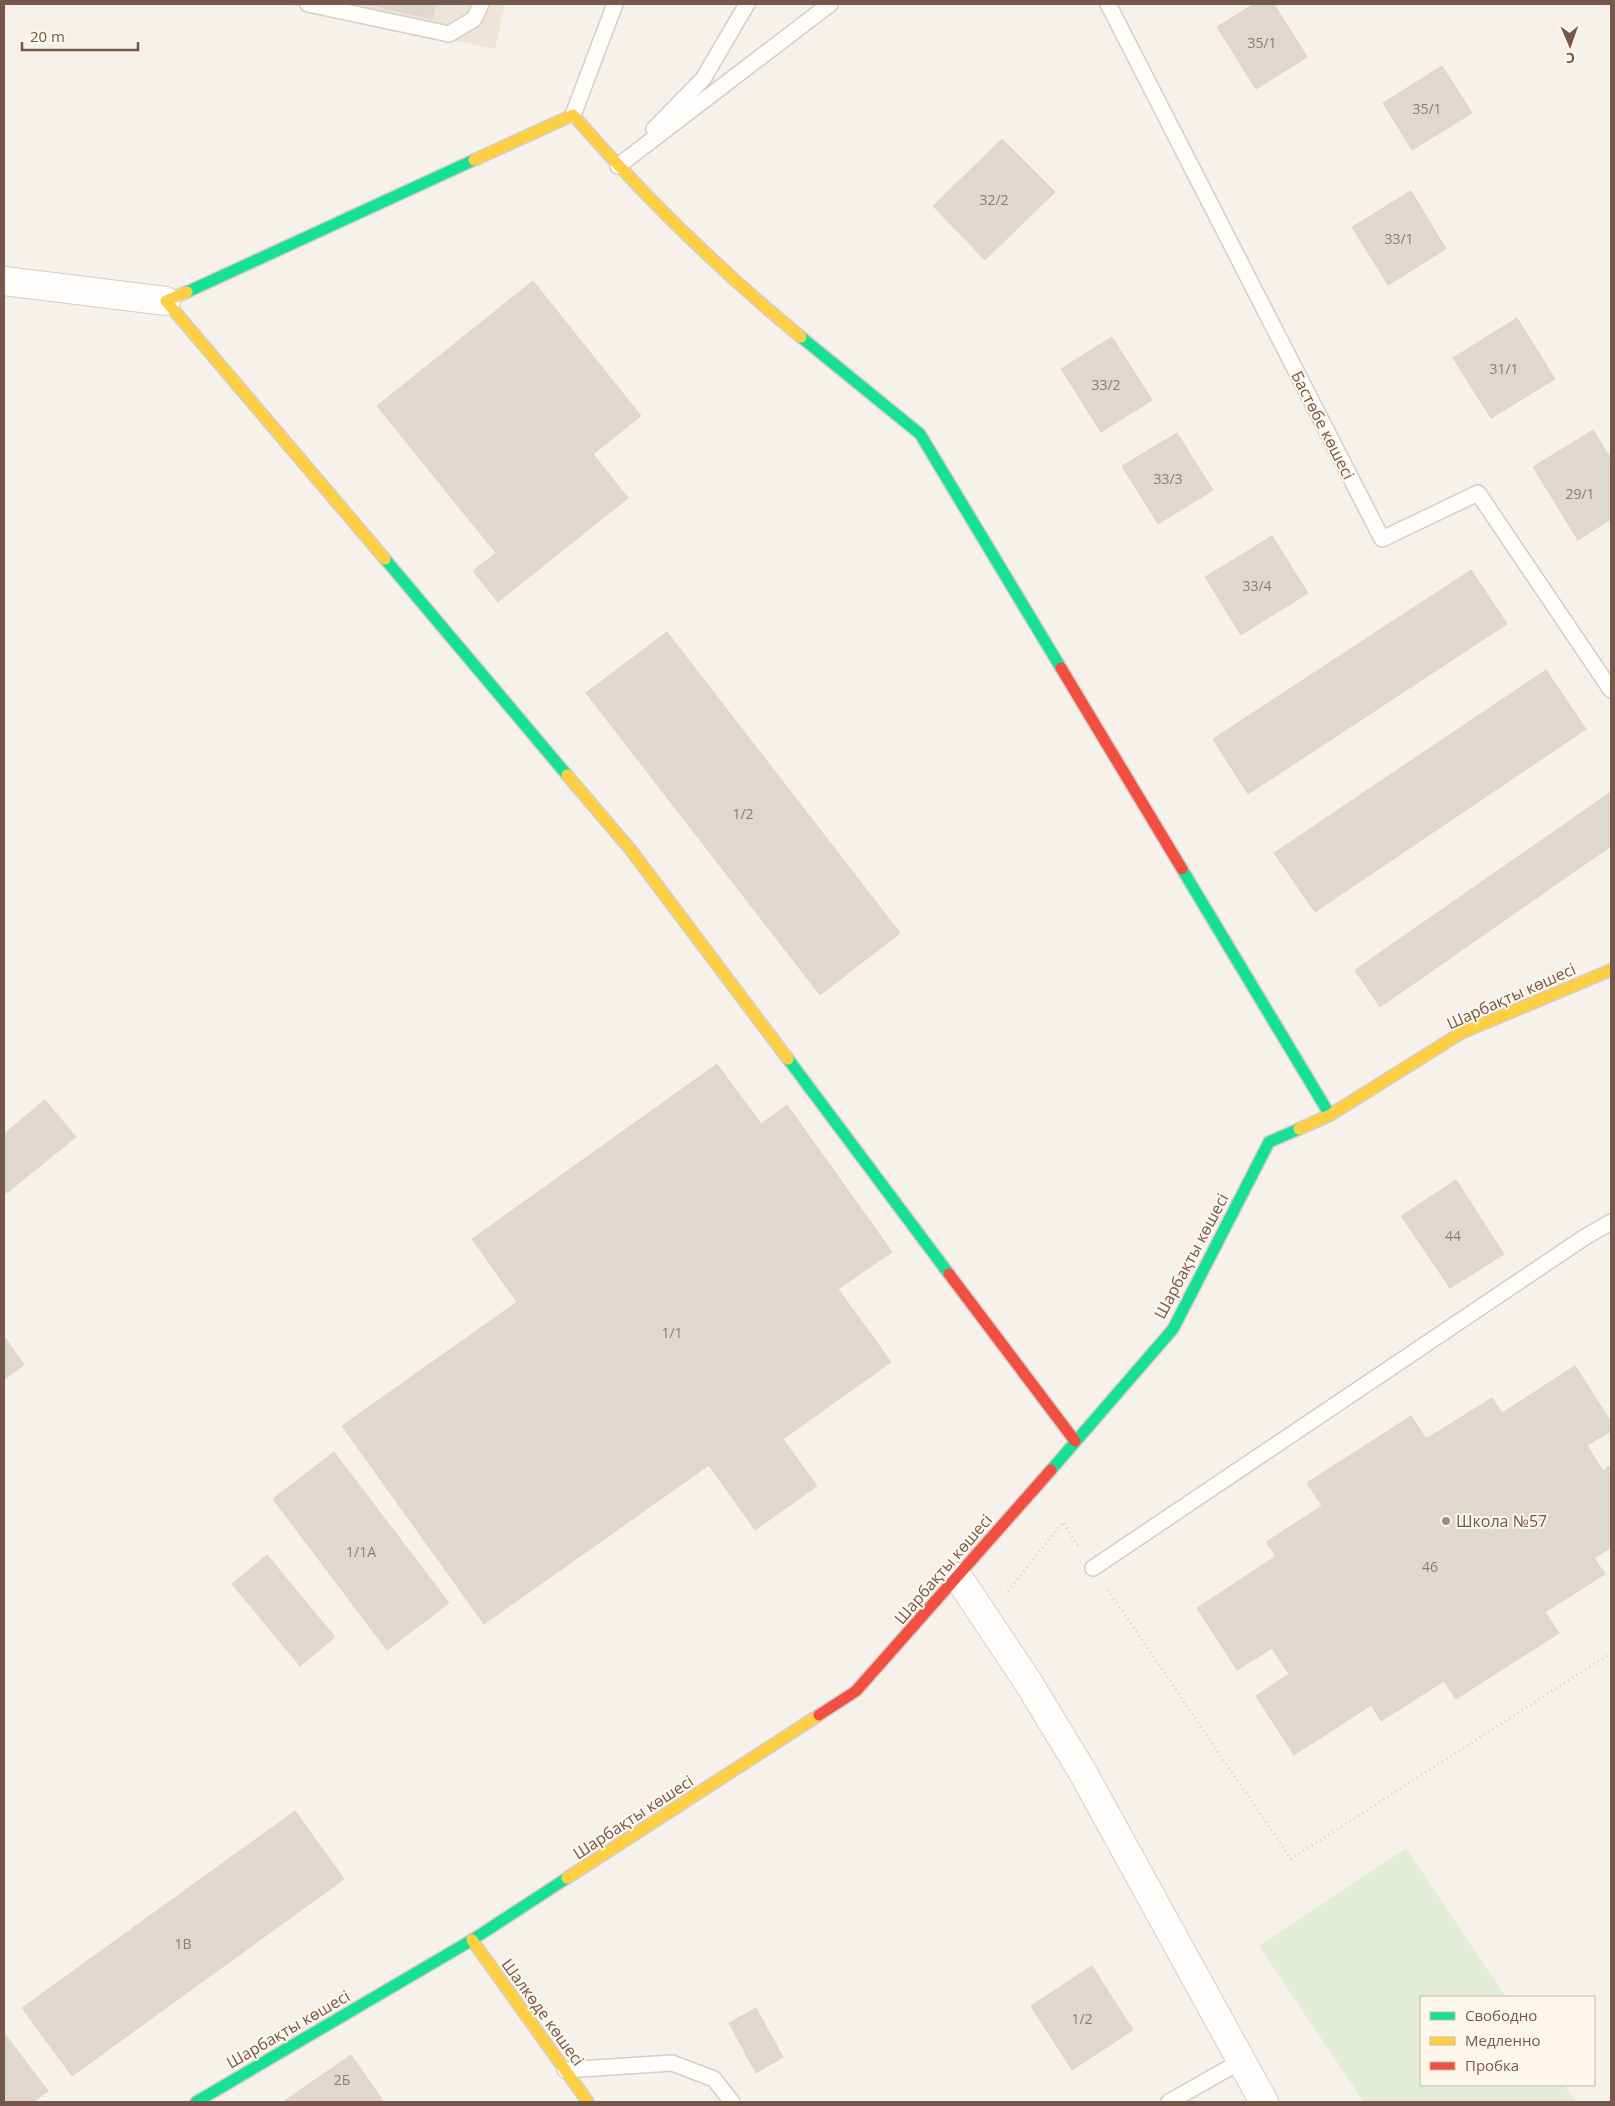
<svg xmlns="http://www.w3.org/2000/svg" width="1615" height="2106" font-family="'Open Sans',sans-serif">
  <rect width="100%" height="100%" fill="#f6f1ea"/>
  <path fill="#efe4d8" d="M286 4H505L495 49Z"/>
  <path fill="#e3ecd5" d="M1406 1848 1506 1997H1421V2085H1564L1576 2102H1364L1259 1946Z"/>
  <path fill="#e0d7cf" stroke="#dfd4cd" d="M367 4H436L432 19Z
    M1254 4H1274L1307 57 1256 89 1217 27Z
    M1442 66 1472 113 1412 150 1383 103Z
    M1002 139 1055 192 985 260 933 206Z
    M1411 191 1446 249 1388 285 1352 227Z
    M533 281 641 416 593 454 628 498 498 602 473 571 496 553 377 406Z
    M1517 318 1555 379 1491 418 1453 358Z
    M1112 337 1152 400 1101 432 1061 369Z
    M1593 430 1611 459V519L1578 540 1533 467Z
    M1177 433 1213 490 1158 524 1122 466Z
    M1272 536 1308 593 1241 635 1205 577Z
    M1471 570 1507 624 1248 794 1213 739Z
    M667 632 900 933 820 995 586 693Z
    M1546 670 1586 729 1315 912 1274 853Z
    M1611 792V846L1380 1007 1355 970Z
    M717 1064 761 1124 787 1105 892 1252 838 1289 891 1362 783 1439 817 1486 755 1530 709 1465 484 1624 342 1426 517 1302 472 1239Z
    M45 1100 76 1137 4 1195V1134Z
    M1456 1180 1504 1254 1450 1288 1401 1216Z
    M4 1336 24 1365 4 1379Z
    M1575 1366 1611 1422V1431L1587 1445 1603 1471 1611 1465V1547L1594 1558 1605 1574 1545 1612 1559 1633 1456 1699 1444 1681 1381 1721 1371 1705 1294 1755 1256 1696 1289 1674 1272 1648 1237 1670 1197 1608 1276 1556 1266 1542 1322 1506 1307 1483 1411 1416 1426 1439 1492 1398 1502 1413Z
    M334 1452 449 1603 387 1650 273 1499Z
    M267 1555 335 1637 300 1666 232 1584Z
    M295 1811 344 1879 72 2076 22 2008Z
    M1092 1966 1133 2030 1072 2070 1031 2006Z
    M756 2008 783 2057 756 2073 729 2023Z
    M4 2033 48 2091 33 2102H4Z
    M351 2055 384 2102H283Z"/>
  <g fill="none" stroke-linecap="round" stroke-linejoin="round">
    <defs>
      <path id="lane" d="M308 4 449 34 474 19 481 4
        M1108 4 1382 539 1478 493 1611 690
        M573 115 615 4
        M654 129 703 79 747 4
        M618 166 830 4
        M1093 1568 1585 1237 1611 1222
        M565 2070 672 2063 714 2079 732 2102
        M1169 2102 1243 2060"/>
      <path id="street" d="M4 281 166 301
        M958 1577 1028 1682 1082 1771 1264 2102"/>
      <path id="fast" d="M187 292 474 160
        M801 337 920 434 1061 668
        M385 559 567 775
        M1182 869 1330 1115
        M788 1059 949 1274
        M1051 1470 1173 1329 1269 1142 1299 1129
        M196 2102 472 1940 567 1878"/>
      <path id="slow" d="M474 160 573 115C643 195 719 270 801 337
        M187 292 166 301 385 559
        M567 775 630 849 788 1059
        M1299 1129 1330 1115 1461 1033 1611 970
        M567 1878 819 1715
        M472 1940 588 2102"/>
      <path id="jam" d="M1061 668 1182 869
        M949 1274 1075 1441
        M819 1715 856 1691 1051 1470"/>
    </defs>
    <use href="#lane" stroke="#d5cec7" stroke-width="18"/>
    <use href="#street" stroke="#d5cec7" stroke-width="30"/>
    <use href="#fast" stroke="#d5cdc6" stroke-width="14"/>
    <use href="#slow" stroke="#d5cdc6" stroke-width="14"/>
    <use href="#jam" stroke="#d5cdc6" stroke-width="14"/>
    <path stroke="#d7d0cb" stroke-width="3" stroke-dasharray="1 4" stroke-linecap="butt" d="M1108 1590 1291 1859 1611 1653
      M1008 1591 1063 1522 1078 1546"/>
    <use href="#lane" stroke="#fefdfc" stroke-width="15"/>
    <use href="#street" stroke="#fefdfc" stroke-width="28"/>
    <use href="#fast" stroke="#16e098" stroke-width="11"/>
    <use href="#slow" stroke="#ffcf43" stroke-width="11"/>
    <use href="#jam" stroke="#f24e42" stroke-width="11"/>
  </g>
  <circle fill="#a18e83" stroke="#fef6eb" stroke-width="2" cx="1446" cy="1521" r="5"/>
  <g text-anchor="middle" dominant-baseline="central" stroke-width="4" stroke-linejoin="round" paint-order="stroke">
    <g font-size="14" fill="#917a6f">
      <text x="1262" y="42">35/1</text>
      <text x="1427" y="108">35/1</text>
      <text x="994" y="199">32/2</text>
      <text x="1399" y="238">33/1</text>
      <text x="1504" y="368">31/1</text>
      <text x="1106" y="384">33/2</text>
      <text x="1168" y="478">33/3</text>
      <text x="1580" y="493">29/1</text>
      <text x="1257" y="585">33/4</text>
      <text x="743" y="813">1/2</text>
      <text x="1453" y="1235">44</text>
      <text x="672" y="1332">1/1</text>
      <text x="361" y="1551">1/1А</text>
      <text x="1430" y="1566">46</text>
      <text x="183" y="1943">1В</text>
      <text x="1082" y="2018">1/2</text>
      <text x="342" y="2079">2Б</text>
    </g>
    <g font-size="16" fill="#73584b" stroke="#fef6eb">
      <text transform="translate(1323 425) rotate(63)">Бастөбе көшесі</text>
      <text transform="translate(1511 996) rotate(-24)">Шарбақты көшесі</text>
      <text transform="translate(1191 1256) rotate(-62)">Шарбақты көшесі</text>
      <text transform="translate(943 1569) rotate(-49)">Шарбақты көшесі</text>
      <text transform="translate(633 1817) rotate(-33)">Шарбақты көшесі</text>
      <text transform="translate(543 2012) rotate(54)">Шалкөде көшесі</text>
      <text transform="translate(288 2029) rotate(-30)">Шарбақты көшесі</text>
    </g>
    <g font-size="16" fill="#73584b" stroke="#fef6eb" text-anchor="start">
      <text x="1456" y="1521">Школа №57</text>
    </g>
  </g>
  <rect width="1615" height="2106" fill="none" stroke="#73584b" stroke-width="10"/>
  <rect x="1420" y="1996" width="175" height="90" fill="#fef6eb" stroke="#c6b7ab"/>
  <rect x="1430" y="2012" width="25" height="8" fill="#16e098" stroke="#c6b7ab"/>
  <text x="1465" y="2021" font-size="15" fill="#73584b">Свободно</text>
  <rect x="1430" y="2037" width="25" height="8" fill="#ffcf43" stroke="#c6b7ab"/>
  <text x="1465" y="2046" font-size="15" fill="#73584b">Медленно</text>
  <rect x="1430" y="2062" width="25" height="8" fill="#f24e42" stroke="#c6b7ab"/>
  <text x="1465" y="2071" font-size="15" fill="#73584b">Пробка</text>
  <g transform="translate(1570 45) rotate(178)" stroke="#fef6eb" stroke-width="4" paint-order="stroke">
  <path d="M0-4L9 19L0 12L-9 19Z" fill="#73584b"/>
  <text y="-8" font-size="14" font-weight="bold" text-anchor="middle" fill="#73584b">С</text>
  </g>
  <path d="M22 42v8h116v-8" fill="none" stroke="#73584b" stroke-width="2.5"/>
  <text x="30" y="42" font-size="15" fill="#73584b" stroke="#fef6eb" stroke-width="4" paint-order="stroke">20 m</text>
</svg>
